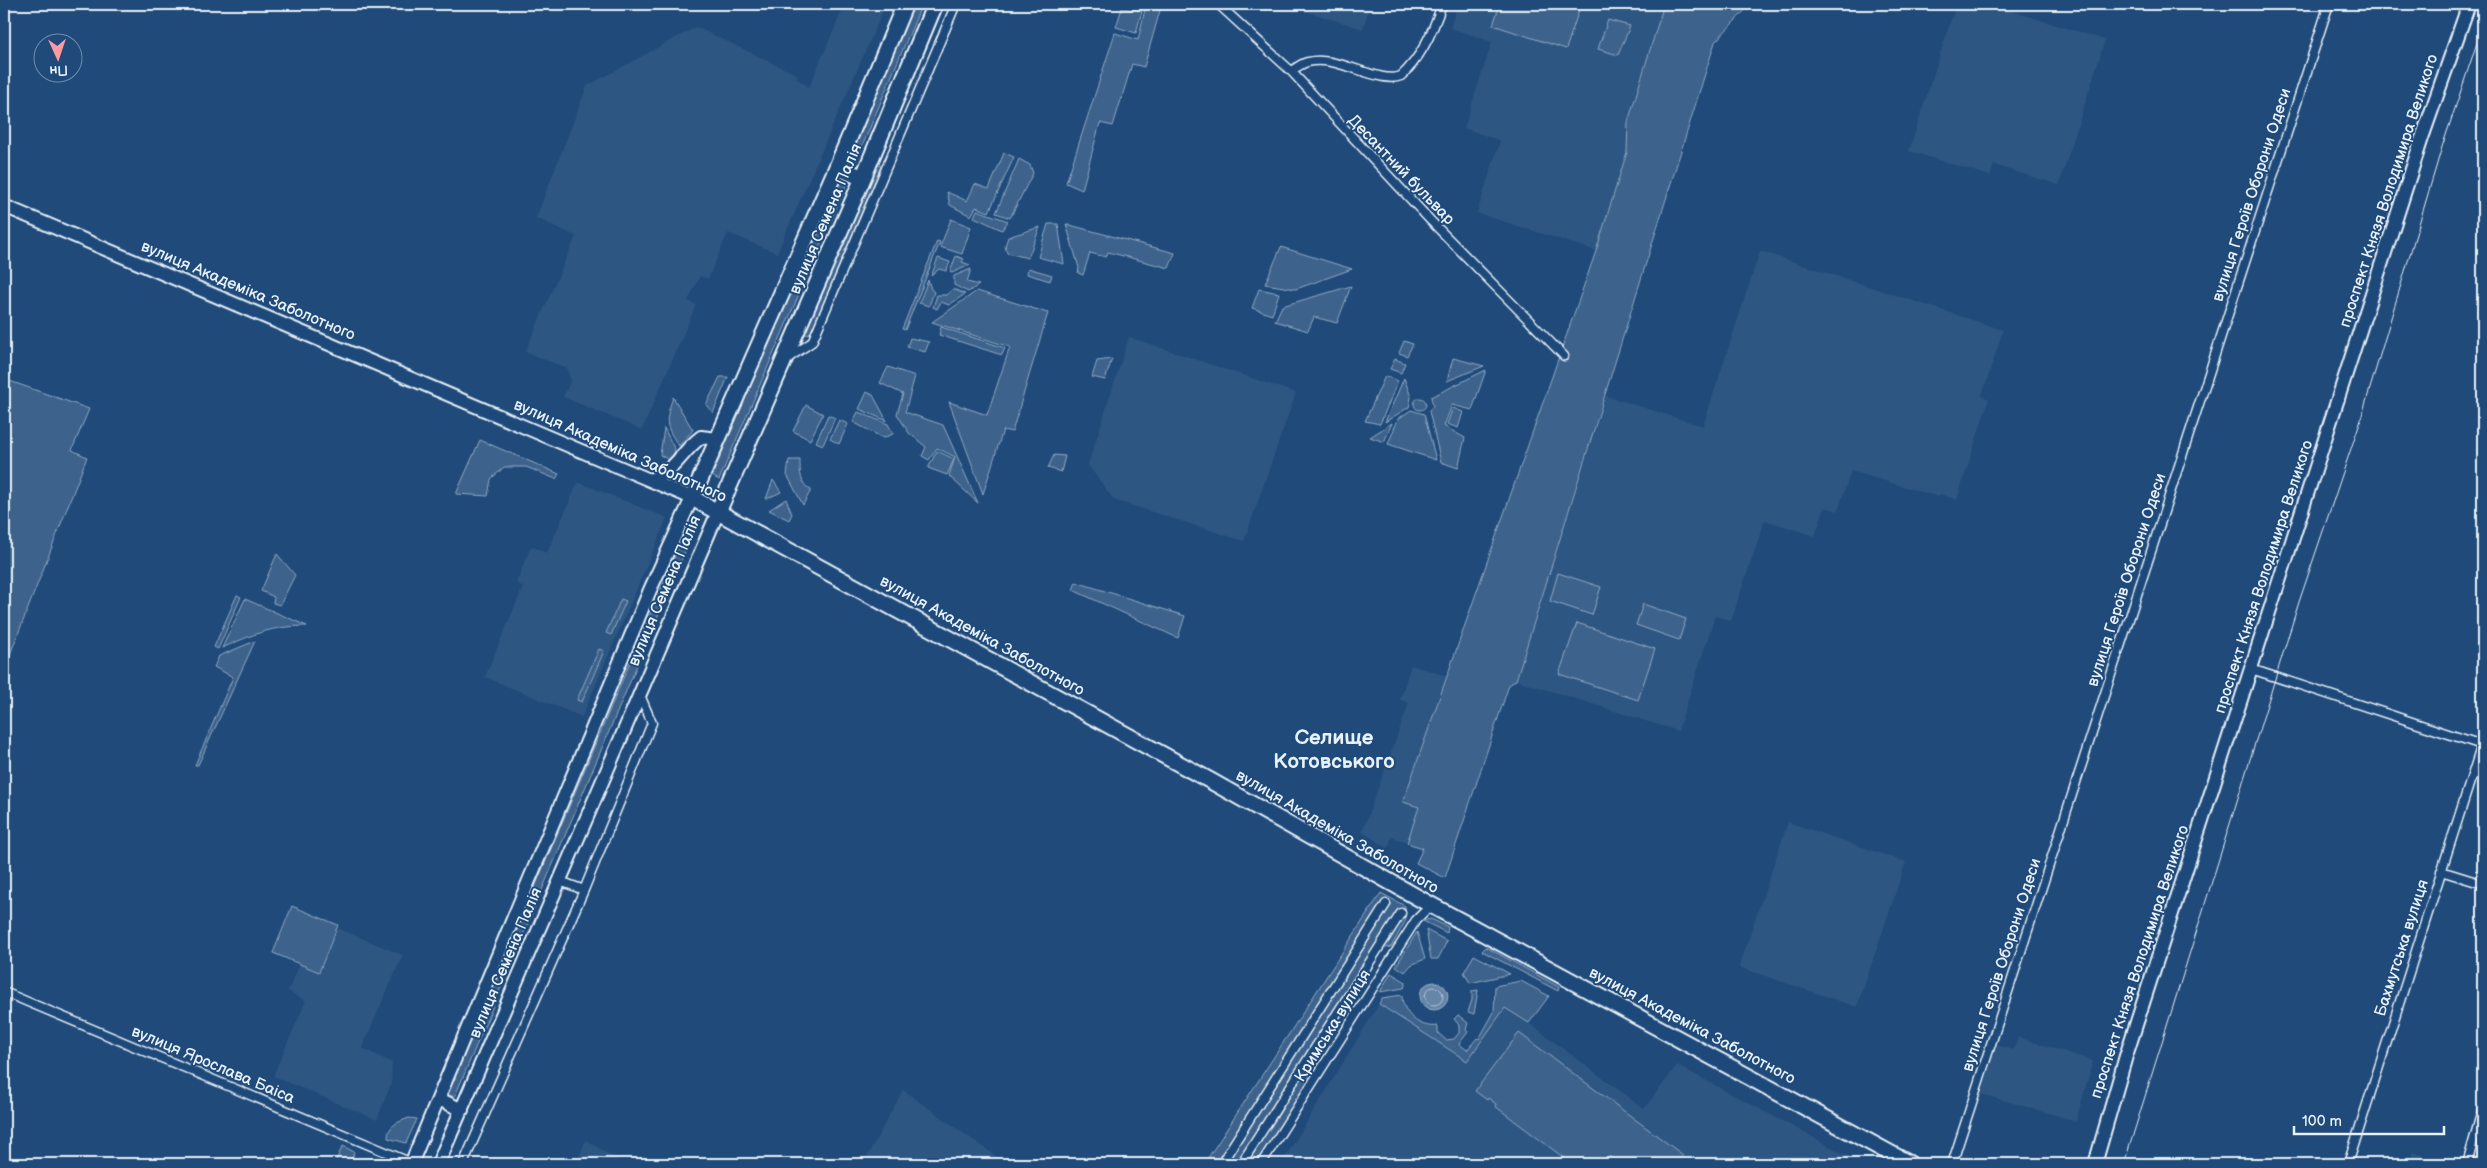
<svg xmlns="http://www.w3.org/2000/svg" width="2487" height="1168" font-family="'Balsamiq Sans',sans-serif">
  <rect width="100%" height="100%" fill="#1f4a7a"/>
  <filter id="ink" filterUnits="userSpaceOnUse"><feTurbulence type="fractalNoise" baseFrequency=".02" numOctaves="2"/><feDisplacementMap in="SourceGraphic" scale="10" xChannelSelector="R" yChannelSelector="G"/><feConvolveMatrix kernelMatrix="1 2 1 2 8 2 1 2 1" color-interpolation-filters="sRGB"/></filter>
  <g filter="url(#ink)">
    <path fill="#2e5683" d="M845 4H886L777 253 728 233 708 279 700 276 688 301 696 305 642 430 563 397 571 380 567 368 525 352 576 236 536 218 587 86 696 27 798 75 796 78 809 87Z
      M1282 4H1370L1363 29Z
      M1458 4H1664L1628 122 1627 152 1596 251 1477 213 1500 141 1464 128 1492 42 1450 28Z
      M1956 4H1989L2105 40 2059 185 1994 165 1990 176 1909 151Z
      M1760 251 2003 330 1982 396 1989 399 1957 500 1940 494 1939 497 1851 471 1838 511 1825 507 1815 536 1765 520 1731 621 1715 616 1678 731 1516 680 1606 396 1703 426Z
      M1129 337 1296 393 1244 541 1114 500 1088 465Z
      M578 482 667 518 582 717 485 677 523 587 516 583 531 546 547 553Z
      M1411 665 1447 676 1403 801 1419 807 1407 843 1392 837 1388 848 1362 832 1409 703 1400 700Z
      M1788 822 1906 862 1857 1007 1739 967Z
      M337 928 403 955 362 1048 392 1063 391 1084 377 1120 273 1076 306 1001 288 991 300 964 319 972Z
      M1379 1004 1467 1061 1505 1008 1529 1023 1644 1109 1677 1065 1863 1164H1281Z
      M2018 1037 2093 1061 2076 1121 1981 1094 1996 1045 2014 1050Z
      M903 1090 1007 1164H863Z
      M586 1140 624 1164H576Z
      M2413 1152 2452 1164H2408Z"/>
    <path fill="#3c628c" stroke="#92aac2" d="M914 4H922L856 161 853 162 849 158Z
      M1500 4H1581L1566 49 1493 25Z
      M1664 4H1751L1715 42 1516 680 1509 685 1445 878 1416 863 1423 848 1407 843 1419 807 1403 802 1596 251 1627 152 1628 122Z
      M1146 5 1161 7 1144 67 1132 64 1113 126 1100 123 1082 190 1066 183 1115 33 1138 40Z
      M1122 8 1142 11 1136 33 1116 27Z
      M1608 20 1630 26 1618 55 1598 49Z
      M1004 153 1014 157 989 212 976 207 971 216 950 205 947 192 967 201 975 184 989 189Z
      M1019 159 1030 165 1033 173 1010 218 996 213Z
      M874 163 881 166 811 332 806 335 805 330Z
      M843 178 847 183 719 480 712 476 840 180Z
      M977 210 1008 221 1002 230 974 217Z
      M951 219 971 227 962 254 940 247Z
      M1048 224H1058L1064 264 1038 257Z
      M1066 224 1175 253 1169 268 1108 252 1106 257 1090 253 1083 275 1078 273 1079 268Z
      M1040 227 1028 258 1007 253 1005 246 1008 237Z
      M937 241 940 242 905 330 902 329Z
      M1281 247 1352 269 1296 289 1265 284Z
      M956 256 964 259 962 262 970 265 952 273 950 272Z
      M938 258 950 262 946 271 939 269 931 276Z
      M1028 268 1052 275 1050 281 1027 274Z
      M971 269 967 282 979 285 968 292 954 285V276Z
      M928 280 931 289 934 292 929 306 919 303Z
      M1351 286 1337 323 1314 317 1308 331 1275 321 1282 306Z
      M953 289 965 294 949 305 941 302 937 309 933 307 937 295H946Z
      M1259 289 1279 293 1272 315 1252 308Z
      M977 291 1048 313 1012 432 1003 430 983 494 949 402 987 415 1010 347 932 322Z
      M941 327 1005 348 1002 355 939 335Z
      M910 338 929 342 925 352 907 347Z
      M1404 341 1413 344 1407 356 1399 353Z
      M1453 358 1484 366 1447 381Z
      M1112 359 1105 380 1092 377 1097 361Z
      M1395 359 1405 363 1401 373 1390 369Z
      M888 367 915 376 905 412 943 425 978 503 949 476 955 457 937 448 929 460 922 456 926 447 909 433 897 414 903 394 880 383Z
      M1486 370 1472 410 1452 405 1444 426 1465 438 1458 468 1441 462 1429 411 1433 406 1431 397Z
      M1385 376 1398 381 1380 424 1365 421Z
      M720 377H728L713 413 706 405Z
      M1404 378 1411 397 1409 407 1385 422Z
      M4 379 89 409 72 450 87 457 4 670Z
      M867 392 873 395 887 421 859 409Z
      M673 397 693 430 679 446C664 425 665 421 673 397Z
      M1414 404a6 6 0 1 1 12 0a6 6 0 1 1-12 0Z
      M806 405 823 414 810 440 793 431Z
      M1453 408 1463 412 1458 428 1447 424Z
      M1411 410 1424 414 1436 460 1388 444 1398 419Z
      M858 412 888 424 893 434 883 438 853 422Z
      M828 415 835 418 823 445 816 442Z
      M839 420 848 424 839 444 830 439Z
      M1392 423 1384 442 1370 437Z
      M664 428 675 450 671 461 660 455Z
      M480 440 559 474 556 479 526 467H504L491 479 488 496 456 494Z
      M937 451 954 459 947 475 928 468Z
      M1054 455 1065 456 1061 472 1048 468Z
      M789 460H800C800 473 800 484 811 490L803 505 787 475Z
      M773 480 781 492 766 499Z
      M786 499 792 514 789 520 769 510Z
      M685 532H689L692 535 455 1096H450L448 1093 475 1029Z
      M277 554 295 575 280 605 273 603 274 597 261 591Z
      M1558 573 1601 587 1592 615 1550 601Z
      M1076 582 1185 616 1178 638 1073 590Z
      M237 595 241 597 218 649 214 647Z
      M245 599 307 626C271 626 254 634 222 648Z
      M621 599 626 601 611 635 606 633Z
      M1643 604 1686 619 1679 640 1636 625Z
      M1577 623 1655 649 1638 700 1559 674Z
      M255 641 198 765H195L233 677 214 667 219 656Z
      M599 649 604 651 582 702 577 700Z
      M1381 893 1405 906 1406 920 1391 947 1380 949 1305 1072 1312 1080 1256 1164H1204Z
      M292 906 338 925 319 972 273 953Z
      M1431 919 1448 927 1447 933 1423 921Z
      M1426 930 1447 941 1438 959H1431Z
      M1417 932 1425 959 1411 965 1405 972 1396 966Z
      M1486 947 1559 987 1558 991 1482 951Z
      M1474 955 1510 974 1470 983 1464 972Z
      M1391 973 1406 982 1404 988 1380 992Z
      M1521 981 1549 996 1529 1023 1505 1008 1467 1061 1379 1004 1382 998 1402 995C1402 1013 1419 1029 1438 1026V1033L1446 1040 1454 1039 1459 1033V1025L1454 1019 1458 1015 1468 1023 1466 1030 1468 1032 1459 1044 1467 1050 1477 1038 1479 1039 1494 1012 1495 986Z
      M1478 990 1474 1014 1468 1012 1472 1000V991Z
      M1519 1033 1683 1155 1676 1164H1619L1610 1156 1604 1164H1572L1495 1106 1496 1104 1488 1098 1487 1100 1475 1091Z
      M409 1118 417 1119 406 1143 388 1138C388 1125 398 1122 409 1118Z
      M343 1146 354 1152 351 1164H334Z"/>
    <path fill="#6685a7" stroke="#9ab0c7" d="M1420 996a14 14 0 1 1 28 0a14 14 0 1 1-28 0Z"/>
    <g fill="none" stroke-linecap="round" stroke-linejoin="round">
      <path stroke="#b4c6d8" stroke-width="1" d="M1425 996a9 9 0 1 1 18 0a9 9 0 1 1-18 0Z"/>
      <defs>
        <path id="street" d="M1218 4 1291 71 1430 220 1564 356
          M1291 71C1296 68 1302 63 1308 62 1336 54 1379 85 1401 76 1422 57 1434 29 1442 4
          M787 359 812 342 956 4
          M2251 669 2482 745
          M2472 775 2483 778
          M2441 871 2483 884
          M560 881 584 890
          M4 992 412 1163
          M463 1164 584 890 652 723 640 695
          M1221 1164 1386 904
          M1241 1164 1401 913
          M1261 1164 1416 920 1431 905
          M1952 1164 2329 4
          M2348 1164 2483 741
          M2467 1164 2483 1107"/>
        <path id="primary" d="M4 206 692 498 650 590 411 1164
          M650 480C679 468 678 455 701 437L717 439
          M439 1099 462 1110
          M438 1164 718 512
          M2095 1164 2126 1056 2422 138 2469 4"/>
        <path id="highway" d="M905 4 837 167 692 498 1209 780 1431 905 1910 1164
          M837 167 863 178
          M718 512 863 178 935 4"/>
      </defs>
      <use href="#street" stroke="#e8f1f8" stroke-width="11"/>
      <use href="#primary" stroke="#e8f1f8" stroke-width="16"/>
      <use href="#highway" stroke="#e8f1f8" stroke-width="19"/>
      <use href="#street" stroke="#1f4a7a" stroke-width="8"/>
      <use href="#primary" stroke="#1f4a7a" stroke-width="12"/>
      <use href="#highway" stroke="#1f4a7a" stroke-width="15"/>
      <path stroke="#e8f1f8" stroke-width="1" d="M2124 1164 2299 602 2360 422 2442 147 2483 25"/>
    </g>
  </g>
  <g text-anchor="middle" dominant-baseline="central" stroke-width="4" stroke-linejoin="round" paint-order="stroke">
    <g font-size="16" fill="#e8f1f8" stroke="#1f4a7a">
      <text transform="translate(1401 170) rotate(46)">Десантний бульвар</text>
      <text transform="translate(2389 191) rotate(-72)">проспект Князя Володимира Великого</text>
      <text transform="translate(2252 195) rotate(-72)">вулиця Героїв Оборони Одеси</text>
      <text transform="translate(826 219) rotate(-67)">вулиця Семена Палія</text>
      <text transform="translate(248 291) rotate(23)">вулиця Академіка Заболотного</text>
      <text transform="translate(620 451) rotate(24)">вулиця Академіка Заболотного</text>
      <text transform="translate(2264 577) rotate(-72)">проспект Князя Володимира Великого</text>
      <text transform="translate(2127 580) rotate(-72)">вулиця Героїв Оборони Одеси</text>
      <text transform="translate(665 591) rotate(-67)">вулиця Семена Палія</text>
      <text transform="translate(982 636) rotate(29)">вулиця Академіка Заболотного</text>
      <text transform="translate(1337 832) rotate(30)">вулиця Академіка Заболотного</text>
      <text transform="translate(2402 948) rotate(-72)">Бахмутська вулиця</text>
      <text transform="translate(2140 962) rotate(-72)">проспект Князя Володимира Великого</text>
      <text transform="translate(506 963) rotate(-67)">вулиця Семена Палія</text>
      <text transform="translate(2002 965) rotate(-72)">вулиця Героїв Оборони Одеси</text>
      <text transform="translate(1333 1026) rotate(-58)">Кримська вулиця</text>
      <text transform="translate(1692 1026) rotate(28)">вулиця Академіка Заболотного</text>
      <text transform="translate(213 1065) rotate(23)">вулиця Ярослава Баіса</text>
    </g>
    <g font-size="21" font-weight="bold" fill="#e8f1f8" stroke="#1f4a7a">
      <text x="1334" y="737">Селище<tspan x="1334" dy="24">Котовського</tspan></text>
    </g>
  </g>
  <rect width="2487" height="1168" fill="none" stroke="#1f4a7a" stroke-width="20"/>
  <rect x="10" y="10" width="2467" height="1148" fill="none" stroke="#e8f1f8" stroke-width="2" filter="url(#ink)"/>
  <g transform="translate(58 58) rotate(177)"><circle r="24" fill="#1f4a7a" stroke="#6f8dac"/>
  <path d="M0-4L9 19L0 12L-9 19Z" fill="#ff9aa2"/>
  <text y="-8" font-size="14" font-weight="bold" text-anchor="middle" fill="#e8f1f8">Пн</text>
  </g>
  <path d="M2294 1126v8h150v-8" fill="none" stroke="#e8f1f8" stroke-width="2.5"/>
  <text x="2302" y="1126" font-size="15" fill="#e8f1f8" stroke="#1f4a7a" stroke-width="4" paint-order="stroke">100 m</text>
</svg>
